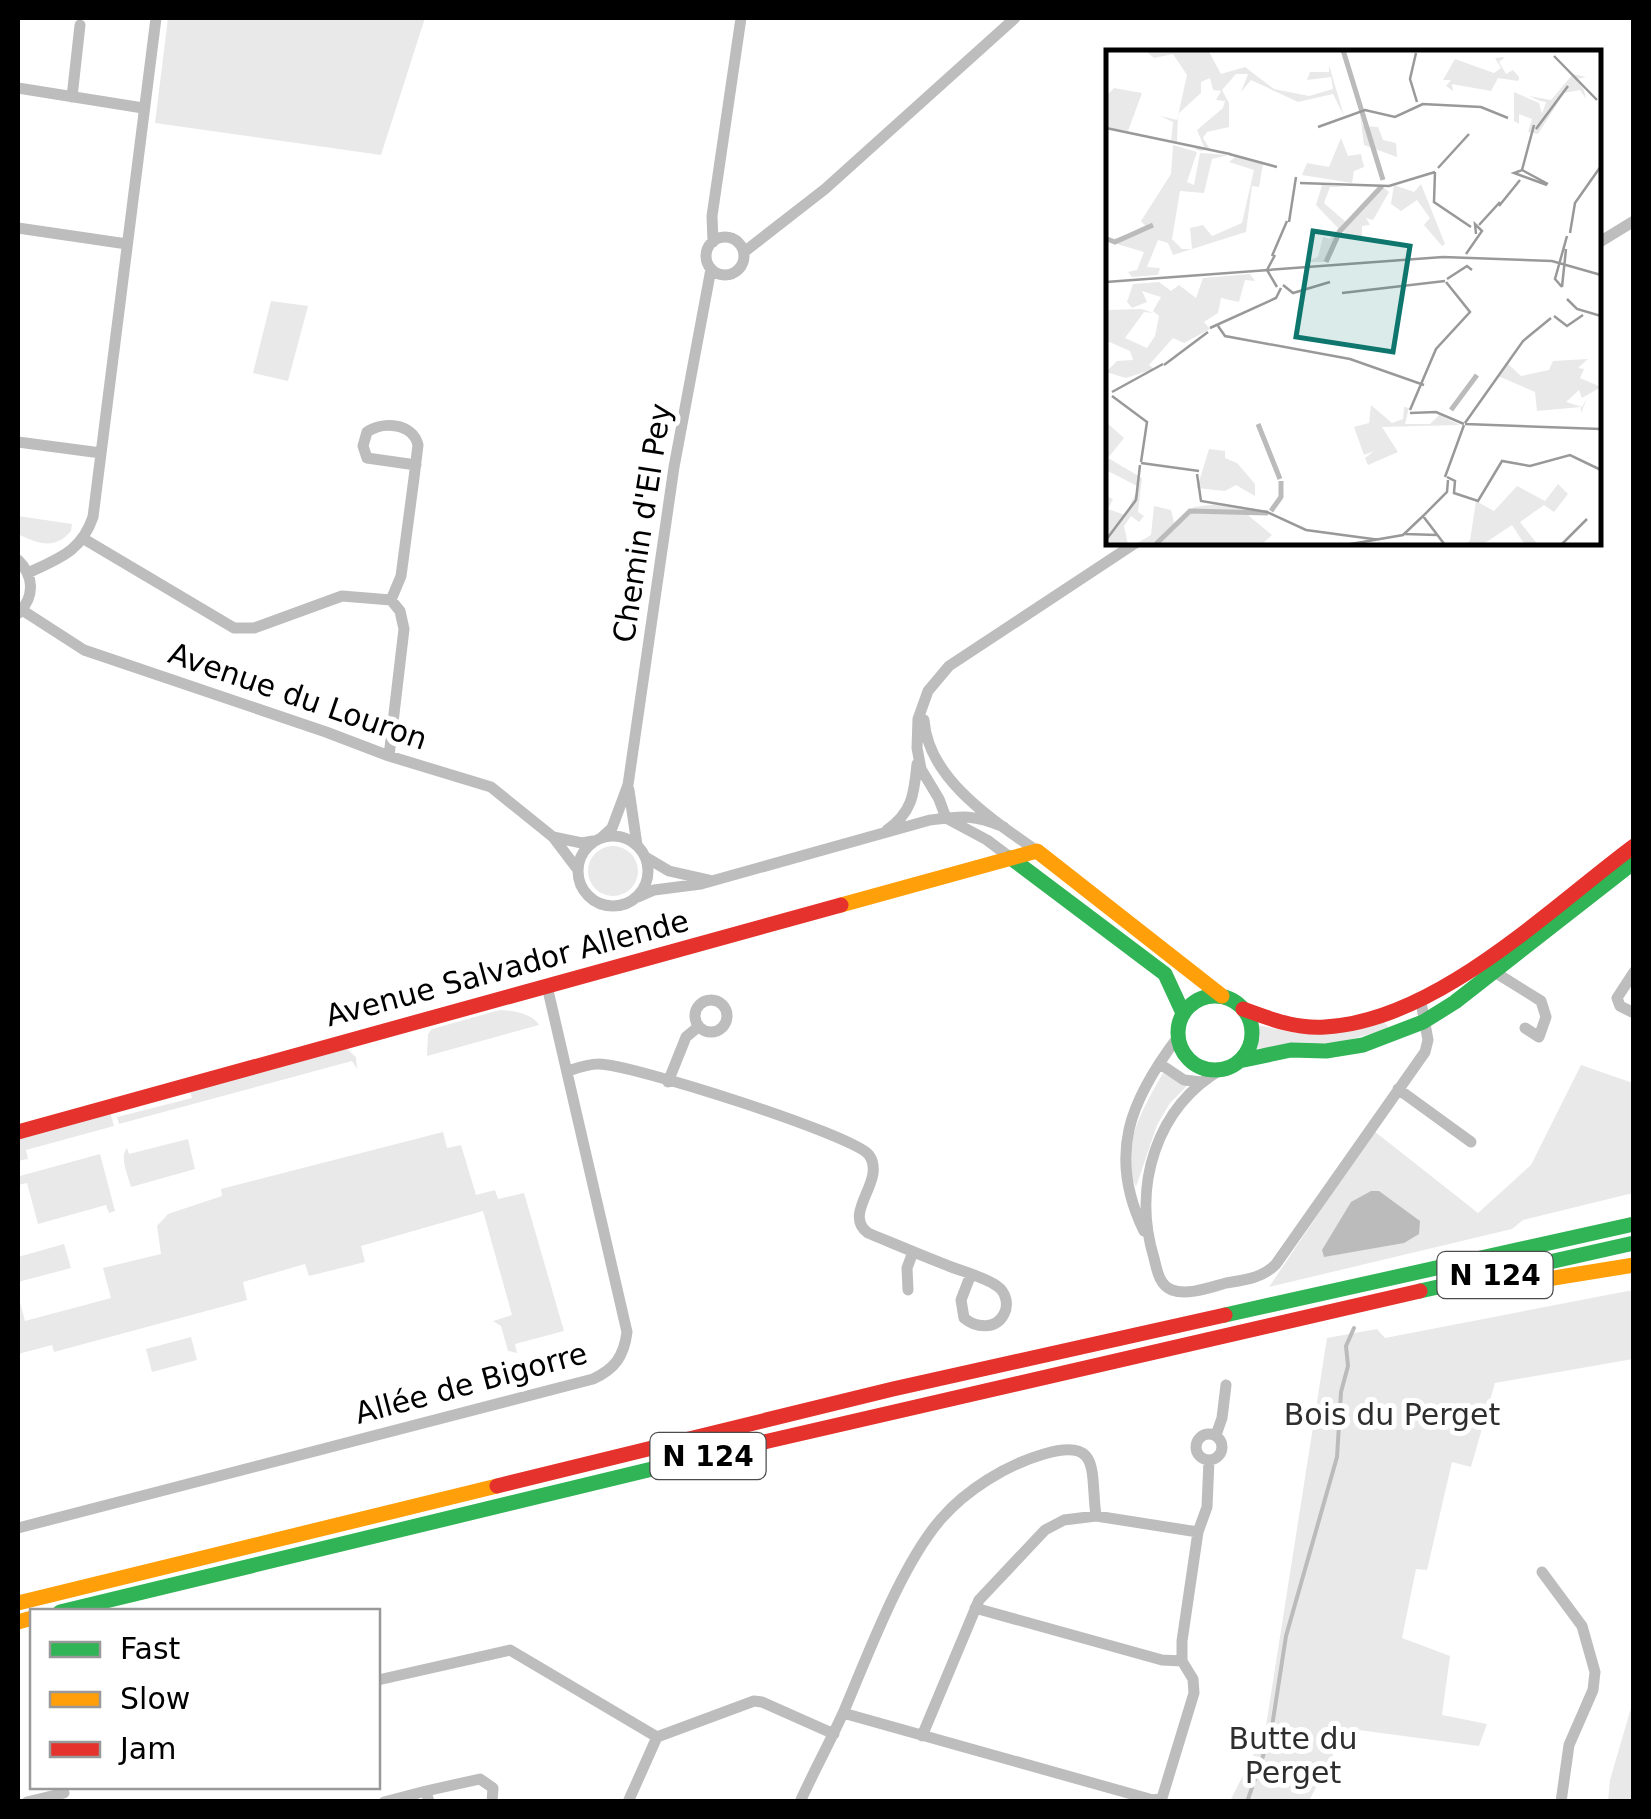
<svg xmlns="http://www.w3.org/2000/svg" width="1651" height="1819" font-family="'DejaVu Sans',sans-serif">
  <rect width="100%" height="100%" fill="#fff"/>
  <path fill="#e9e9e9" d="M168 18H425L381 155 155 123Z
    M271 301 308 306 288 381 253 373Z
    M18 516 72 524 71 531C55 550 38 544 18 534Z
    M588 871a25 25 0 1 1 50 0a25 25 0 1 1-50 0Z
    M500 1010C513 1010 533 1014 539 1025L427 1056 428 1034 432 1029Z
    M1384 1022 1388 1026 1386 1030 1340 1042 1254 1049 1257 1025 1296 1033Z
    M347 1049 356 1057 357 1069 352 1061 119 1124 117 1117 192 1098 190 1091Z
    M1581 1065 1633 1083V1193L1523 1220 1512 1229 1269 1287 1374 1131 1478 1213 1531 1165Z
    M1163 1073 1187 1086 1170 1103 1157 1125 1136 1187C1117 1150 1145 1105 1163 1073Z
    M110 1112 114 1126 26 1150 28 1159 18 1161V1139Z
    M443 1132 447 1148 461 1145 476 1195 495 1190 498 1199 524 1193 564 1331 515 1344 517 1353 508 1351 501 1326 493 1321 512 1315 483 1211 361 1246 365 1262 309 1276 305 1264 243 1282 247 1300 54 1352 52 1345 18 1354V1295L25 1321 111 1298 103 1268 161 1254 157 1226 168 1214 222 1196 221 1189Z
    M188 1139 195 1169 131 1187C128 1175 119 1157 127 1148L129 1154Z
    M100 1154 115 1211 109 1213 106 1205 38 1224 27 1183 18 1185 20 1176Z
    M64 1244 71 1268 18 1282V1257Z
    M1633 1290V1359L1495 1383 1471 1467 1452 1462 1427 1570 1416 1569 1402 1638 1450 1656 1442 1715 1487 1724 1479 1746 1351 1729 1339 1743 1309 1801H1230L1265 1732 1327 1338 1377 1329 1385 1338Z
    M191 1337 197 1360 152 1372 146 1349Z
    M1633 1701V1801H1608L1610 1780Z"/>
  <path fill="#bbb" d="M1371 1191H1379L1420 1221 1419 1234 1404 1243 1324 1257 1322 1250 1351 1202Z"/>
  <g fill="none" stroke-linecap="round" stroke-linejoin="round">
    <path stroke="#bbb" stroke-width="4" d="M1247 1802 1271 1733 1286 1636 1337 1457 1341 1392 1348 1366 1346 1346 1354 1328"/>
    <path stroke="#bdbdbd" stroke-width="11" d="M18 88 143 108
      M72 97 80 25
      M18 228 127 244
      M706 256a19 19 0 1 1 38 0a19 19 0 1 1-38 0Z
      M713 242 712 216 741 18
      M1598 243 1634 221
      M744 252 825 189 1015 18
      M18 442 101 453
      M84 539 234 628H254L342 596 391 600 400 611 404 629 389 756
      M18 560C34 576 35 596 19 613
      M28 573C59 558 81 552 93 517L156 18
      M391 600 401 576 414 478 418 445C413 423 383 421 367 432L363 446 367 458 416 465
      M22 610 84 650 326 732 389 756 491 787 553 837 578 870
      M924 720C928 779 993 820 1037 851
      M629 790 637 845
      M887 830C913 812 914 793 917 764
      M578 871a35 35 0 1 1 70 0a35 35 0 1 1-70 0Z
      M553 837 582 843 593 841
      M601 838 612 828 628 785 674 467 711 269
      M647 858 669 871 709 880
      M1011 858 987 840 946 818 939 799 921 769 917 748 918 719 928 691 949 666 1137 542
      M638 897 654 890 701 884 930 820C962 816 973 814 1004 827
      M1493 971 1541 1001 1546 1017 1539 1037 1525 1028
      M1634 972 1617 998 1620 1006 1634 1013
      M695 1016a16 16 0 1 1 32 0a16 16 0 1 1-32 0Z
      M1160 1064 1184 1080 1202 1082
      M1222 1069C1156 1107 1132 1186 1154 1258 1157 1270 1159 1285 1172 1290 1188 1296 1211 1287 1226 1283 1244 1280 1263 1278 1276 1264L1425 1052 1428 1040 1421 1002
      M568 1071C577 1068 588 1064 598 1064 628 1063 854 1135 869 1155 887 1181 841 1213 868 1233 897 1245 925 1257 954 1268 968 1273 986 1278 997 1286 1006 1292 1009 1305 1004 1314 996 1330 976 1328 964 1318L961 1300 971 1274
      M668 1082 686 1037 698 1027
      M1398 1089 1471 1142
      M1144 1231C1107 1155 1130 1100 1178 1037
      M908 1290 907 1268 913 1252
      M1196 1447a13 13 0 1 1 26 0a13 13 0 1 1-26 0Z
      M1216 1435 1222 1418 1226 1385
      M18 1528 593 1379C615 1369 624 1356 627 1332L547 986
      M1542 1572 1582 1626 1595 1672 1593 1690 1569 1745 1561 1802
      M975 1608 1162 1660 1182 1661
      M378 1680 510 1650 657 1737
      M843 1713 1153 1800 1162 1798 1194 1693 1193 1679 1182 1661V1641L1198 1532 1207 1507 1209 1460
      M922 1736 979 1600 1045 1530 1064 1520 1096 1516 1198 1532
      M657 1737 754 1701 762 1702 834 1734
      M27 1802 64 1793
      M384 1802 426 1791
      M429 1802 426 1791 480 1779 493 1788 492 1802
      M628 1802 657 1737
      M800 1802C814 1771 830 1742 844 1711 868 1655 901 1565 941 1519 966 1490 1006 1465 1044 1454 1102 1437 1090 1472 1096 1516"/>
    <path stroke="#30b455" stroke-width="15" d="M1011 858 1165 974 1183 1013
      M1178 1033a37 37 0 1 1 74 0a37 37 0 1 1-74 0Z
      M1239 1061 1291 1050 1326 1051 1363 1045 1423 1022 1455 1002 1634 862
      M1420 1291 1634 1243
      M1225 1315 1634 1224
      M60 1612 764 1442"/>
    <path stroke="#ff9f0a" stroke-width="15" d="M841 905 1037 851 1222 996
      M1498 1287 1634 1265
      M18 1603 497 1486
      M18 1622 32 1618"/>
    <path stroke="#e5322d" stroke-width="15" d="M1243 1009C1270 1019 1296 1029 1325 1027 1436 1021 1548 910 1634 846
      M18 1132 841 905
      M764 1442 1420 1291
      M497 1486 893 1389 1225 1315"/>
  </g>
  <g text-anchor="middle" dominant-baseline="central" stroke-width="10" stroke-linejoin="round" paint-order="stroke">
    <g fill="#fff" stroke="#4c4c4c" stroke-width="2.5">
      <rect x="1437.5" y="1252" width="115" height="46" rx="8"/>
      <rect x="650.5" y="1433" width="115" height="46" rx="8"/>
    </g>
    <g font-size="28" font-weight="bold" fill="#000">
      <text x="1495" y="1275">N 124</text>
      <text x="708" y="1456">N 124</text>
    </g>
    <g font-size="30" fill="#000" stroke="#fff">
      <text transform="translate(642 523) rotate(-81)">Chemin d'El Pey</text>
      <text transform="translate(298 696) rotate(19)">Avenue du Louron</text>
      <text transform="translate(507 968) rotate(-15)">Avenue Salvador Allende</text>
      <text transform="translate(471 1383) rotate(-15)">Allée de Bigorre</text>
    </g>
    <g font-size="30" fill="#2e2e2e" stroke="#fff">
      <text x="1392" y="1414">Bois du Perget</text>
      <text x="1293" y="1738">Butte du<tspan x="1293" dy="34">Perget</tspan></text>
    </g>
  </g>
  <g transform="translate(1106 50)">
    <rect width="495" height="495" fill="#fff"/>
    <path d="M39 0H102L115 24 139 17 168 39 203 46 227 39 225 27 201 30 204 22H223V15L238 66 227 44 192 52 145 30 135 42 142 24H130L116 40 123 53V77L101 82 97 88 104 99 95 101 88 99 98 97 91 80 117 58 119 51 110 50 115 41 107 40 104 28 95 32V43L72 64 71 92 65 91 67 72 54 66 71 70 81 25 67 4 48 8ZM399 7 393 12 400 24 407 20 413 27V29L412 31 392 28 385 41 346 34 347 41 340 36 345 30H337L349 9 388 23 395 18 389 8ZM467 24 480 27 471 29 478 40 480 49 474 40 458 43 432 84 422 82 426 69 413 64V74L408 71V42L433 53 436 64 440 52 434 51 423 46 445 50ZM8 38 36 43 22 81 0 78V46ZM254 64 257 76 272 77 277 90 290 93 291 107 258 95ZM235 88 242 106 255 104 258 117 248 121 246 133 196 125 201 113 223 117ZM67 95 91 102 81 132 88 135 94 103 122 105 106 109 98 143 74 141 66 189 76 199H86L84 178 97 175 106 186 136 173 148 120 123 112 129 107 157 114 153 137 146 136 140 182 67 205 62 193 52 190 41 217 54 218 52 225 26 227 22 222 31 220 38 202 1 191 41 178 35 171 65 124ZM315 134 339 194 336 196 318 175 324 168 311 150 295 161 285 154 288 135 308 142ZM216 135 241 137H224L218 153 241 173 276 136 283 142 267 170 260 168 264 175 256 176V190L235 181 222 212H199L212 207 217 187 224 189 232 178 210 155ZM144 224 149 231 139 230 133 252 115 248 112 263 98 272 104 279 78 293 67 288 43 315 48 319 20 328 0 322 11 311 27 310 24 301 1 291 0 260 36 259 47 263 38 262 19 288 41 298 49 286 53 266 47 261 55 247 36 241 41 252 26 258 21 252 27 234 53 232 65 241 73 235 90 248 97 228ZM482 309 472 318 478 319 474 328 495 337 476 348 473 340 460 352 476 357 481 348 475 363V357L431 361 429 342 392 326 401 313 415 326 443 320 447 311ZM265 355 286 373 297 369 298 357 303 358 299 374H324L333 365 354 375 276 377 292 402 262 415 259 408 268 401 258 405 248 377 263 373ZM0 372 18 388 2 408 36 428 32 462 38 466 33 472 25 466 18 476 22 495H0V446L7 449 2 459 19 465 33 437 0 420ZM103 399 119 401V408L131 413 149 434V446L130 435 119 441 91 438ZM452 434 462 444 448 462 438 455 414 472 432 495H419L406 475 376 495H356L364 491 370 451 388 461 411 436 439 451ZM112 454 144 459 143 466 166 485 155 495H28L45 485 48 456 65 460 68 473 88 457Z" fill="#e9e9e9"/>
    <path fill="none" stroke="#bbb" stroke-width="5" d="M237 0 277 130M1 189 9 192 47 175M220 212 234 181 276 136M345 360 371 325M152 374 174 429M165 461 175 447V431M49 495 84 461 162 463"/>
    <path fill="none" stroke="#999" stroke-width="2.5" d="M310 3 304 29 311 52M448 6 491 50M316 54 375 57 402 68M212 77 259 60 289 67 317 54M0 78 124 104M430 79 462 36M123 104 171 117M332 118 363 84M416 120 428 75M329 122 328 152 365 177M194 133 283 136 329 122M441 135 408 123 416 120 442 134M393 156 414 130M184 166 183 172 190 127M373 175 394 152M464 183 469 153 495 116M360 204 376 181 369 174 370 184M169 205 161 220 171 237M166 206 181 171M341 229 361 216 366 220M0 232 337 207 446 211 495 225M177 235 187 243 224 232M456 237 449 229 461 186M456 237 460 199M236 243 339 231M461 249 471 259 495 266M448 266 461 276 477 265M112 276 119 286 244 309 318 335M104 278 170 248 175 238M58 315 102 282M6 342 57 314M6 346 41 372 35 412M304 360 330 299 364 262 340 232M304 363 330 362 358 374M359 373 417 291 445 268M359 374 495 379M35 413 93 421M91 424 95 451 161 462 200 480 274 490M339 427 358 375M341 427 349 431 348 443 372 451 396 411 424 416 464 405 495 420M30 450 34 415M299 484 331 485M0 490 30 450M239 495 297 485 317 466M339 495 317 466 341 442 342 430M455 495 481 469"/>
    <path fill="#0f766e" fill-opacity="0.15" stroke="#0f766e" stroke-width="5" d="M207 181 304 196 287 302 190 287Z"/>
    <rect width="495" height="495" fill="none" stroke="#000" stroke-width="5"/>
  </g>
  <rect width="1651" height="1819" fill="none" stroke="#000000" stroke-width="40"/>
  <rect x="30" y="1609" width="350" height="180" fill="#ffffff" stroke="#999999" stroke-width="2.5"/>
  <rect x="50" y="1642" width="50" height="15" fill="#30b455" stroke="#999999" stroke-width="2.5"/>
  <text x="120" y="1659" font-size="30" fill="#000000">Fast</text>
  <rect x="50" y="1692" width="50" height="15" fill="#ff9f0a" stroke="#999999" stroke-width="2.5"/>
  <text x="120" y="1709" font-size="30" fill="#000000">Slow</text>
  <rect x="50" y="1742" width="50" height="15" fill="#e5322d" stroke="#999999" stroke-width="2.5"/>
  <text x="120" y="1759" font-size="30" fill="#000000">Jam</text>
</svg>
